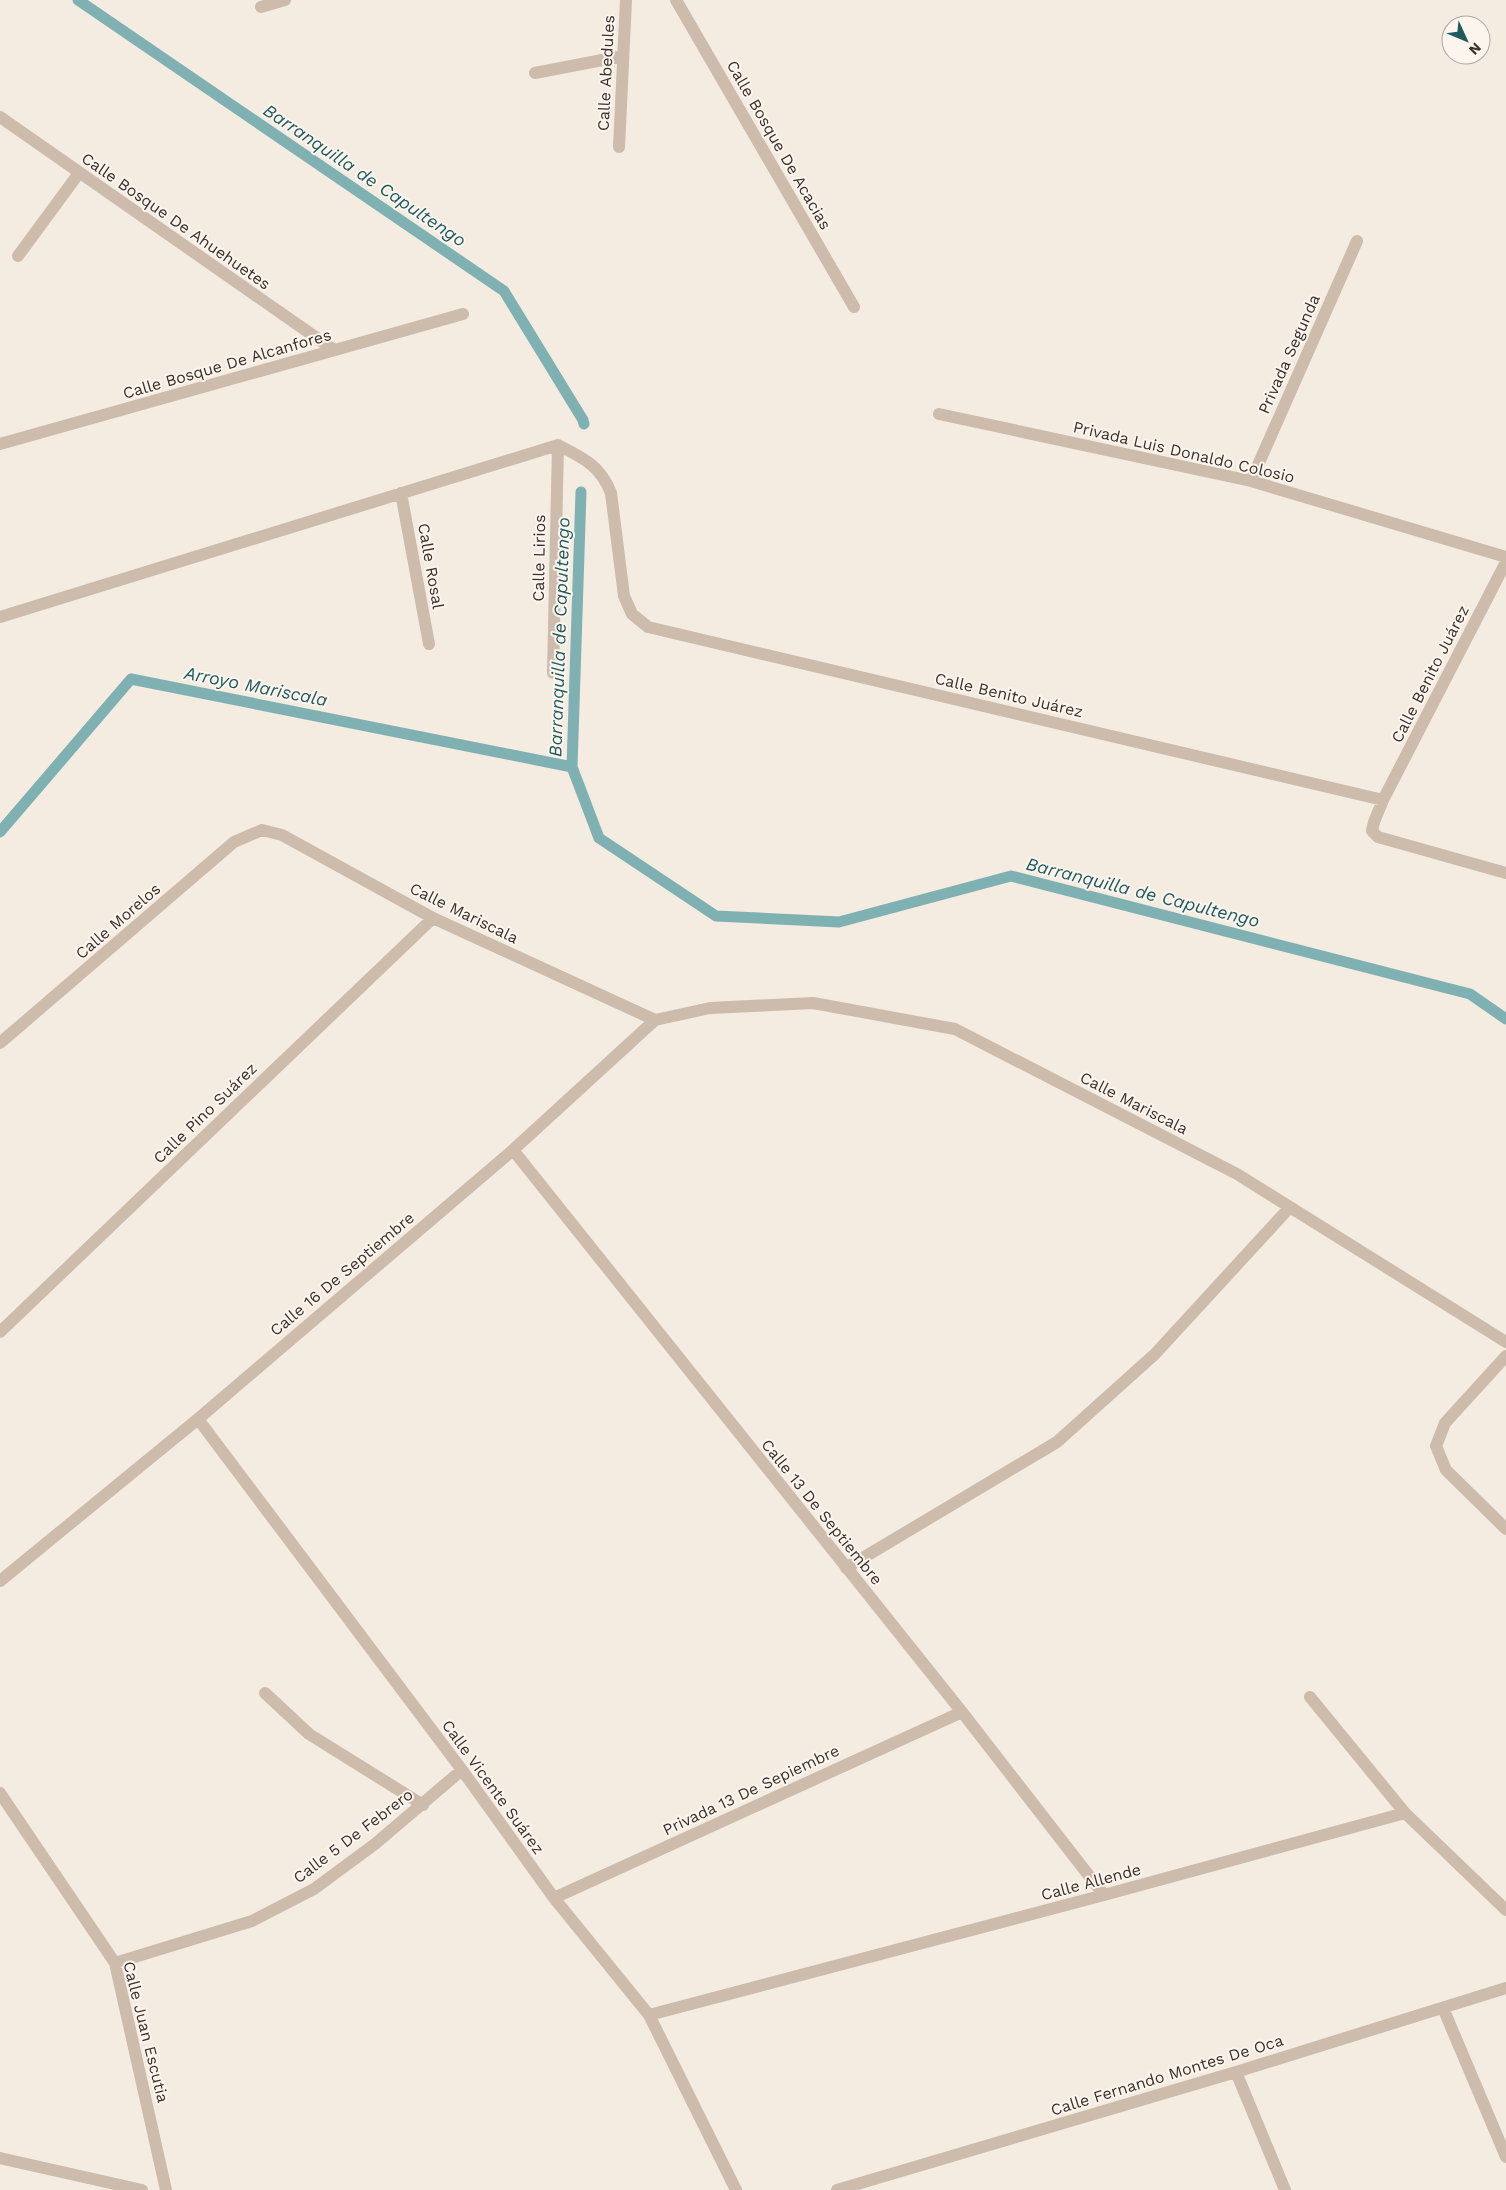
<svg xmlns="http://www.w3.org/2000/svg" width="1506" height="2190" font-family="'Work Sans',sans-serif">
  <rect width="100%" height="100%" fill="#f4ebe1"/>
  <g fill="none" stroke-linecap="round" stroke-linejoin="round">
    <path stroke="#7fb0b2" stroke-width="11" d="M78 0 504 291 583 420 584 424
      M581 492 572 767 599 838 716 916 839 922 1011 876 1470 994 1506 1019
      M0 832 131 679 572 767"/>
    <path stroke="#cdbbac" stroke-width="12" d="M676 0 854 307
      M261 7 285 0
      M535 73 623 56
      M0 117 334 350
      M619 147 626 0
      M18 256 79 173
      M939 414 1251 481 1506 557
      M0 444 463 314
      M1251 481 1357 241
      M401 493 429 644
      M1506 562 1383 800 1374 822 1372 831 1378 837 1506 873
      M0 617 558 445C583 458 600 465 611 493L624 596 632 614 648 627 1383 800
      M553 673 558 445
      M0 1043 234 842 262 830 282 835 433 918 655 1020
      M513 1150 962 1712 1104 1895
      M0 1332 433 918
      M1506 1356 1445 1423 1436 1446 1446 1470 1506 1529
      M198 1419 462 1770 554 1898 649 2015 736 2190
      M846 1568 1057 1442 1155 1354 1290 1207
      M0 1581 198 1419 513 1150 655 1020 710 1008 813 1003 955 1029 1237 1174 1506 1342
      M265 1693 309 1734 423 1805
      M1310 1697 1405 1813 1506 1910
      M0 1793 115 1963 166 2190
      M554 1898 962 1712
      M115 1963 252 1921 314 1889 375 1844 462 1770
      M1443 2008 1506 2157
      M649 2015 1104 1895 1405 1813
      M1236 2072 1285 2190
      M0 2158 142 2190
      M837 2190 1236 2072 1506 1988"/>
  </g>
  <g text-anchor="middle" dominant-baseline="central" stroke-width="4" stroke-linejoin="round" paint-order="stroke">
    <g font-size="16" fill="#3b302b" stroke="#fbf5ee">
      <text transform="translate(606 73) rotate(-87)">Calle Abedules</text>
      <text transform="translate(779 145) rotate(60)">Calle Bosque De Acacias</text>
      <text transform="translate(176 221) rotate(35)">Calle Bosque De Ahuehuetes</text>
      <text transform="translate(1289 354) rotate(-66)">Privada Segunda</text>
      <text transform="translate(227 364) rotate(-16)">Calle Bosque De Alcanfores</text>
      <text transform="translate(1184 452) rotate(13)">Privada Luis Donaldo Colosio</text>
      <text transform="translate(539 558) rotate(-89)">Calle Lirios</text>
      <text transform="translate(431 566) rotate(80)">Calle Rosal</text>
      <text transform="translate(1430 674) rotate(-63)">Calle Benito Juárez</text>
      <text transform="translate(1009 695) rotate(13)">Calle Benito Juárez</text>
      <text transform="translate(464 913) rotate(26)">Calle Mariscala</text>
      <text transform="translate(118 921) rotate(-41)">Calle Morelos</text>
      <text transform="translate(1134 1103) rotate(27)">Calle Mariscala</text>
      <text transform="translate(205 1113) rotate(-44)">Calle Pino Suárez</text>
      <text transform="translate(342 1274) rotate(-40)">Calle 16 De Septiembre</text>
      <text transform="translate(822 1512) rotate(51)">Calle 13 De Septiembre</text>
      <text transform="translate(493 1787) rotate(54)">Calle Vicente Suárez</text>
      <text transform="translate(751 1790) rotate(-25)">Privada 13 De Sepiembre</text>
      <text transform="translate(353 1836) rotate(-37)">Calle 5 De Febrero</text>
      <text transform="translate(1091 1882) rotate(-15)">Calle Allende</text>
      <text transform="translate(146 2032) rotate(76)">Calle Juan Escutia</text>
      <text transform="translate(1167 2075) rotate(-17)">Calle Fernando Montes De Oca</text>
    </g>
    <g font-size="18" font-style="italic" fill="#1f5a5e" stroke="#fbf5ee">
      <text transform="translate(365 175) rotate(34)">Barranquilla de Capultengo</text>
      <text transform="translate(559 637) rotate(-88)">Barranquilla de Capultengo</text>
      <text transform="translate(256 686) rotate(11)">Arroyo Mariscala</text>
      <text transform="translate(1143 892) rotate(14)">Barranquilla de Capultengo</text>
    </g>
  </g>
  <g transform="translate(1466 40) rotate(134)"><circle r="24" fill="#fbf5ee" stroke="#aea6a0"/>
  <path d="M0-4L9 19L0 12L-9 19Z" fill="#1f5a5e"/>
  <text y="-8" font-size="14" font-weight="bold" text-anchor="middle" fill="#3b302b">N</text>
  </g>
</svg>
